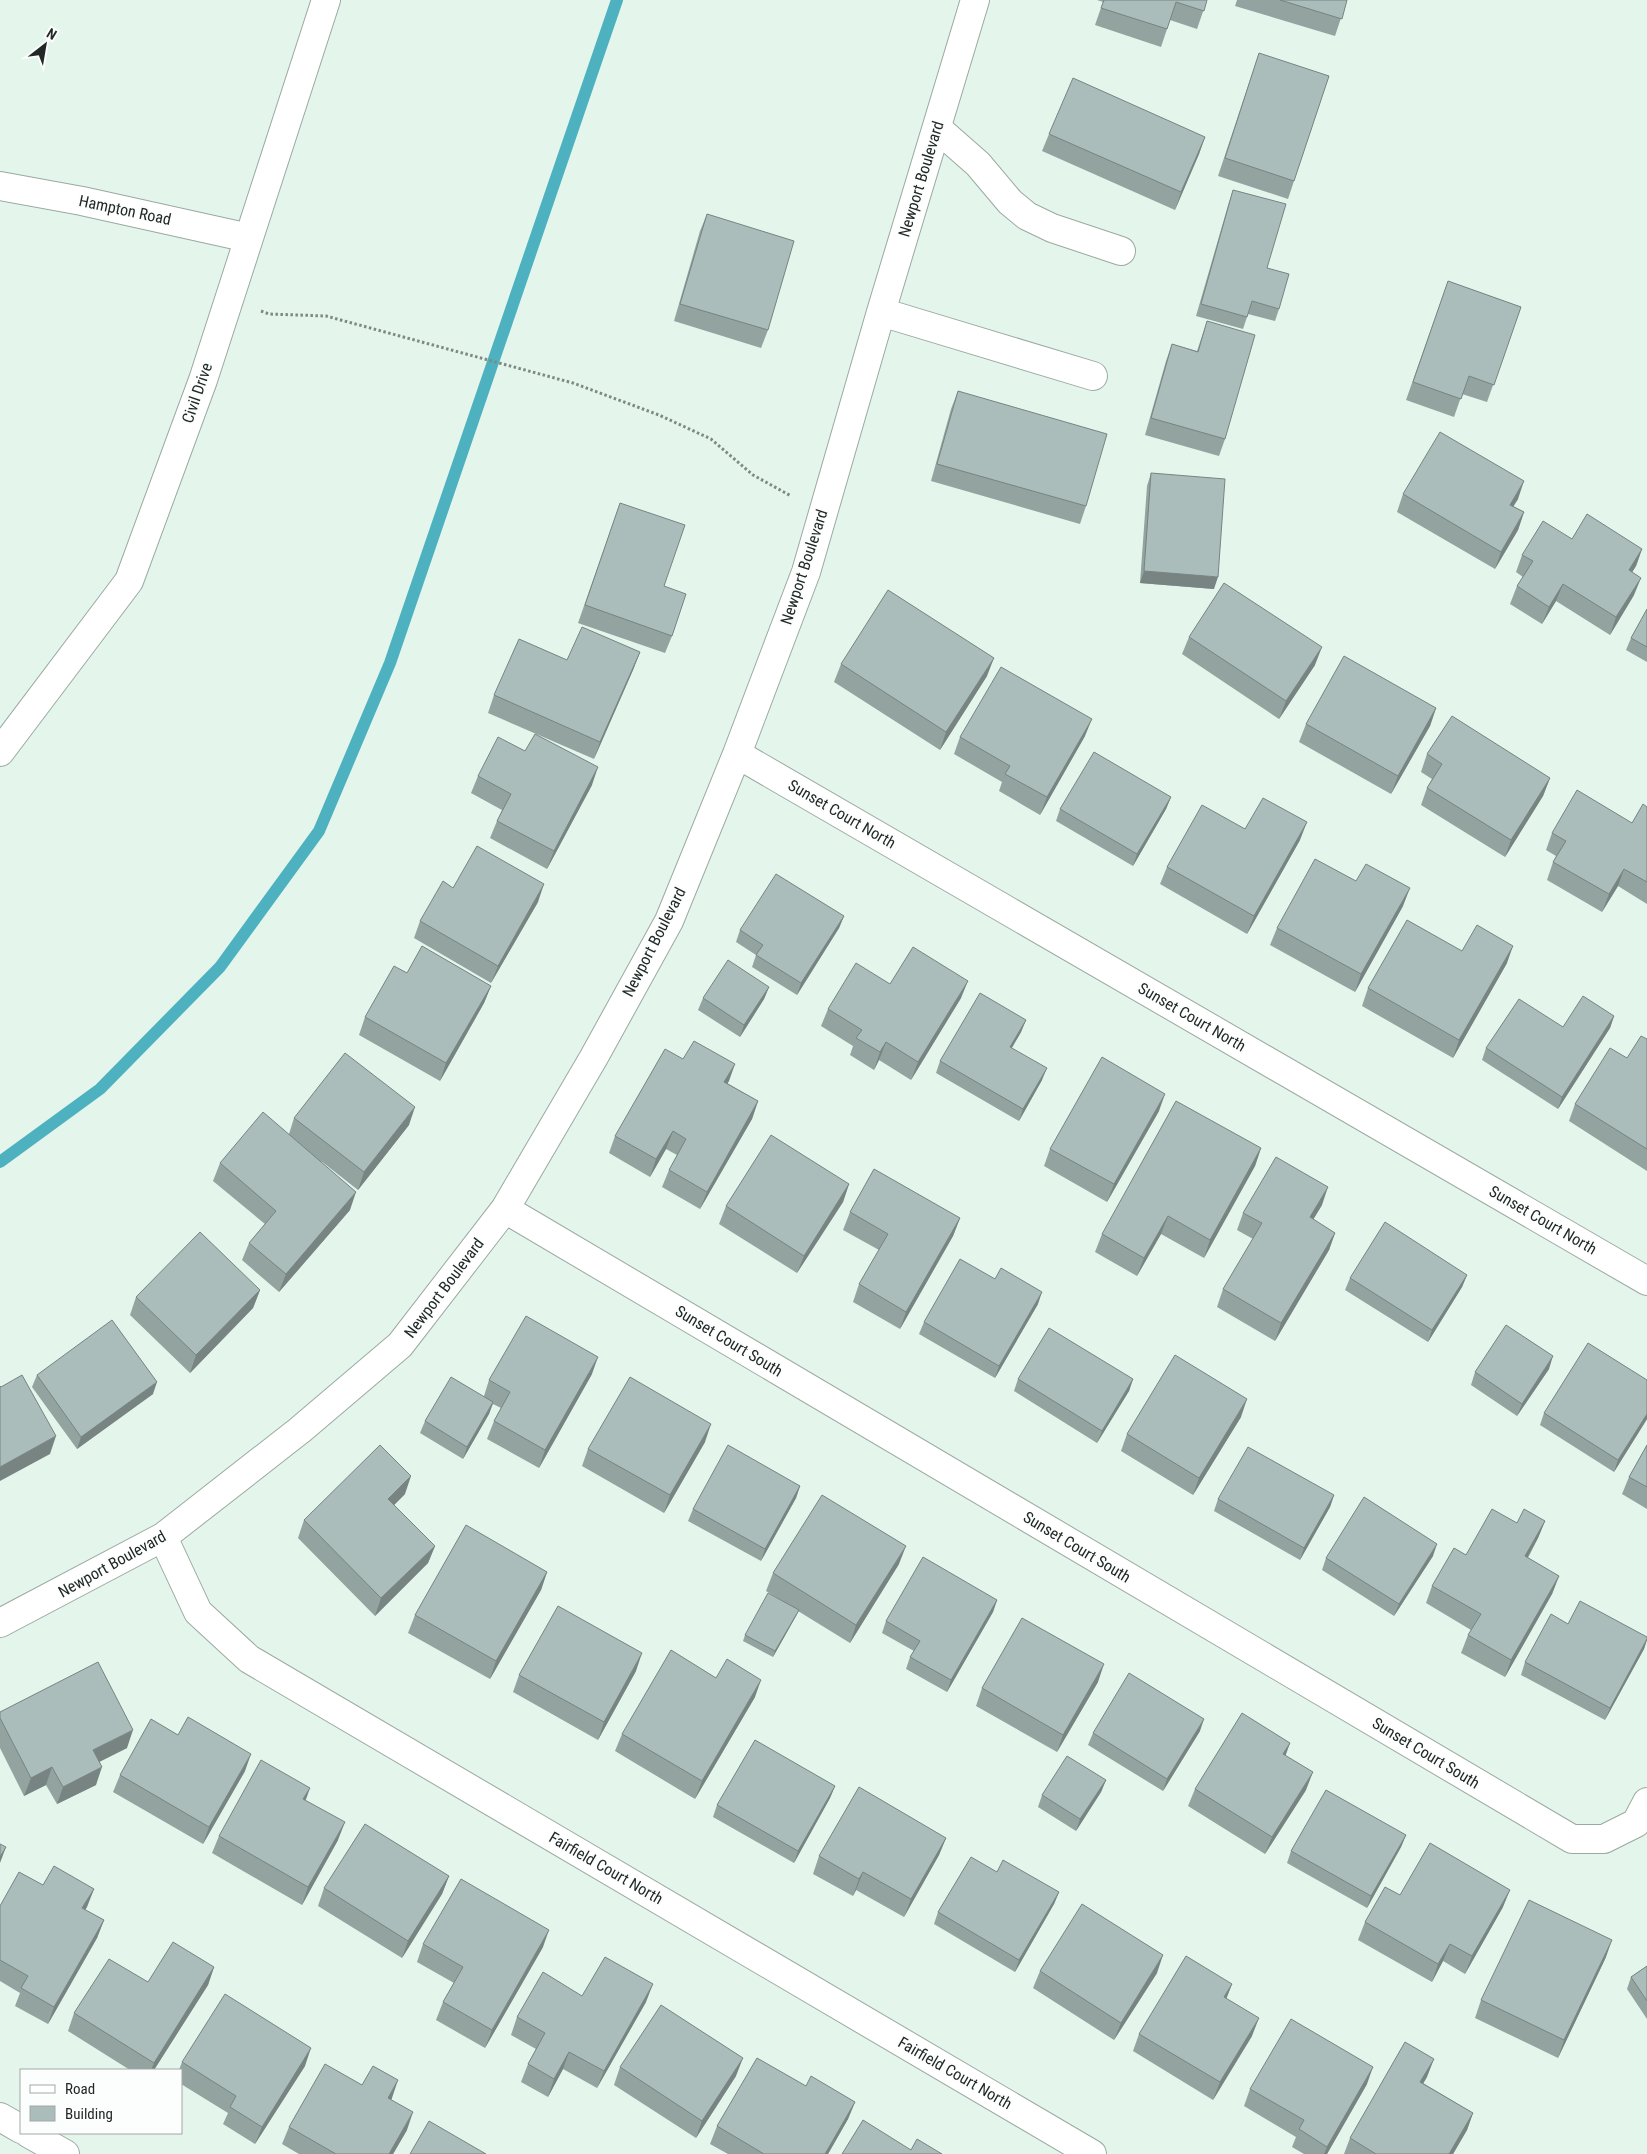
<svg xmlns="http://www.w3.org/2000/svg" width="1647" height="2154" font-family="'Roboto Condensed',sans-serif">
  <rect width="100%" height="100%" fill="#e4f5ec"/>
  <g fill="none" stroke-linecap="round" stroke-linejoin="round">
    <path stroke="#4db1bf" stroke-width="12" d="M0 1162 100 1089 220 967 319 831 390 663 617 0"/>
    <defs>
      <path id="minor" d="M937 128 978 164 1010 202 1027 216 1052 228 1121 251
        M0 186 82 201 249 238
        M881 312 1093 376
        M0 752 129 581 203 380 326 0
        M737 754 1647 1281
        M505 1209 1572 1839H1604L1636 1823 1647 1802
        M163 1537 198 1612 249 1659 1092 2154
        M0 1623 163 1537 300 1430 400 1345 505 1209 594 1057 669 921 737 754 806 572 881 312 975 0
        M0 2117 21 2129
        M28 2133 65 2154"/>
    </defs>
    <use href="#minor" stroke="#9aaaa1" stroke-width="30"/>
    <path stroke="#7e8983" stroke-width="3" stroke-dasharray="2.5 2.5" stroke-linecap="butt" d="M261 311 269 314 326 316 573 383 659 415 711 439 753 475 791 496"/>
    <use href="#minor" stroke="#fff" stroke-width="28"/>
  </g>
  <path fill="#92a3a0" d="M1097 0H1207L1197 29 1170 20 1161 47 1095 25 1103 2Z
    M1237 0H1347L1335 36 1235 6Z
    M1259 53 1294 181 1288 199 1218 176Z
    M1049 134 1205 137 1199 154 1175 210 1042 151Z
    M1233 190 1267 268 1279 309 1275 321 1248 314 1243 329 1196 316 1229 202Z
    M707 214 768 330 761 348 674 321 700 231Z
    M1448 281 1521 307 1487 402 1462 394 1454 417 1406 400Z
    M1207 321 1225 439 1219 456 1145 435 1166 361 1172 344 1197 351Z
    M958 391 1086 506 1080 524 931 481 951 409Z
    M1151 473 1214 589 1140 583 1147 486Z
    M1403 494 1518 499 1513 506 1524 512 1518 530 1495 569 1397 512Z
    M620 503 664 586 672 636 665 653 578 623Z
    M1572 539 1642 549 1636 566 1632 572 1634 595 1610 635 1556 601 1542 624 1510 604 1517 586 1523 577 1516 572 1522 555Z
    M1647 609V662L1626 650 1631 638Z
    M1189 637 1315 665 1279 719 1182 654Z
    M640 652 633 670 594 759 488 713 494 695 567 660Z
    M841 664 987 676 940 750 834 682Z
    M1436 708 1430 726 1391 794 1299 742 1306 724Z
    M1085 736 1040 815 999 791 1002 782 954 754 960 737Z
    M525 751 592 785 547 869 490 838 497 821 502 810 471 793 478 776Z
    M1427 754 1550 778 1543 796 1505 857 1421 805 1427 788 1432 779 1421 772Z
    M1171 797 1166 809 1133 866 1056 821 1060 809Z
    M1647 807V904L1618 886 1602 912 1547 880 1553 862 1556 856 1546 850 1552 833 1632 823Z
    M1245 829 1300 840 1247 934 1160 884 1167 867Z
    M1356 881 1403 906 1355 992 1270 945 1277 928Z
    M453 888 538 902 491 983 414 938 420 921Z
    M844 916 839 928 797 995 752 967 756 955 736 942 740 930Z
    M1507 963 1453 1058 1362 1006 1368 988Z
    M890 984 961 998 911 1080 879 1060 874 1070 850 1055 853 1046 821 1026 828 1009Z
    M491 986 484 1003 440 1081 359 1035 365 1017Z
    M769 987 764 999 740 1037 698 1010 703 998Z
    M1614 1016 1610 1028 1558 1109 1482 1060 1486 1048 1563 1027Z
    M1026 1020 1021 1032 1012 1048 1042 1080 1019 1121 936 1073 940 1061Z
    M1647 1039V1171L1569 1121 1575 1104 1627 1058Z
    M683 1059 729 1081 727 1083 758 1101 752 1119 700 1209 662 1187 669 1170 677 1155 666 1149 650 1177 609 1153 615 1136Z
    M1159 1111 1107 1202 1044 1166 1050 1149Z
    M294 1118 409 1125 358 1190 321 1161 350 1210 279 1292 242 1260 249 1243 265 1224 213 1181 220 1163 289 1134Z
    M1261 1148 1255 1166 1204 1258 1161 1234 1137 1276 1095 1252 1102 1234Z
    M849 1184 843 1202 797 1273 719 1224 726 1206Z
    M1322 1205 1313 1219 1335 1233 1329 1250 1275 1341 1217 1307 1223 1289 1253 1239 1237 1230 1243 1213Z
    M850 1212 960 1218 953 1236 900 1329 853 1302 859 1284 879 1250 843 1230Z
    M1467 1275 1462 1287 1428 1342 1345 1290 1350 1278Z
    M260 1290 253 1308 190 1373 130 1315 136 1297Z
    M1038 1304 995 1378 919 1334 924 1322Z
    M1549 1369 1517 1416 1471 1385 1475 1372Z
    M592 1374 539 1468 487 1439 494 1421 501 1408 493 1404 489 1414 463 1459 420 1433 425 1421 484 1396 489 1380Z
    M37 1375 153 1394 77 1449 32 1387Z
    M1018 1379H1133L1129 1391 1097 1443 1014 1391Z
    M1647 1380V1419L1614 1472 1540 1425 1544 1413Z
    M1241 1417 1193 1495 1121 1451 1127 1434Z
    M705 1442 664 1513 582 1466 588 1449Z
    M1647 1445V1509L1622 1494 1629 1477Z
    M800 1486 796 1498 761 1561 688 1521 693 1509Z
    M405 1494 394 1505 435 1546 428 1563 375 1616 298 1538 304 1520Z
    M1334 1495 1330 1507 1300 1560 1214 1511 1218 1499Z
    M1545 1521 1538 1538 1528 1558 1559 1576 1552 1594 1505 1677 1461 1653 1468 1635 1471 1630 1426 1603 1432 1586 1466 1555 1517 1523Z
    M1433 1556 1394 1616 1322 1570 1326 1558Z
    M899 1564 850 1643 798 1611 796 1616 773 1657 743 1641 745 1635 784 1602 766 1591 773 1573Z
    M547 1572 541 1590 490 1679 408 1633 415 1615Z
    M997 1600 993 1612 947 1692 906 1669 910 1657 914 1651 882 1633 886 1621Z
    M1568 1624 1647 1637V1640L1644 1649 1605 1720 1521 1675 1525 1662Z
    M636 1671 598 1740 513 1692 519 1675Z
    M716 1678 755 1697 695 1799 615 1751 622 1734Z
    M1098 1682 1057 1752 976 1706 982 1688Z
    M0 1712 127 1748 99 1762 96 1785 57 1804 46 1785 24 1796 0 1748Z
    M1200 1731 1163 1791 1088 1745 1093 1733Z
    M178 1735 245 1771 203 1844 113 1792 120 1775Z
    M1290 1743 1285 1755 1306 1790 1265 1854 1188 1806 1195 1789Z
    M1106 1780 1101 1792 1076 1831 1038 1807 1042 1795Z
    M835 1786 830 1798 794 1863 713 1817 717 1805Z
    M1406 1835 1401 1847 1367 1908 1287 1863 1291 1851Z
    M219 1836 338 1840 302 1905 212 1853Z
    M946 1838 939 1855 904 1917 856 1890 853 1896 813 1874 819 1856Z
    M997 1872 1059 1892 1054 1904 1015 1972 934 1924 938 1912Z
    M449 1876 442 1894 402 1958 318 1906 324 1888Z
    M43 1885 94 1889 85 1910 104 1920 97 1938 48 2024 15 2006 20 1993 0 1981V1906Z
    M1400 1895 1503 1907 1465 1974 1443 1961 1432 1982 1358 1940 1365 1922Z
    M423 1944 543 1947 485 2048 436 2020 443 2002 454 1983 417 1962Z
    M1606 1957 1558 2058 1475 2018 1481 2000Z
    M1647 1966V2019L1627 1989 1631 1977Z
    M214 1967 208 1985 154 2070H130L68 2031 74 2013 148 1982Z
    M1040 1971 1157 1973 1114 2040 1033 1988Z
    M1232 1984 1226 1999 1252 2036 1213 2100 1133 2051 1139 2034Z
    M582 1996 646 2002 597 2088 563 2069 548 2097 521 2082 528 2064 536 2049 511 2035 517 2017Z
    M182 2062 305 2066 255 2144 223 2124 228 2113 181 2084V2070H179Z
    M620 2067 736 2076 696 2138 614 2085Z
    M1427 2077 1423 2083 1473 2113 1467 2130 1453 2154H1344L1350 2138Z
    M1367 2084 1327 2154H1304L1292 2147 1296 2137 1244 2106 1250 2089Z
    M362 2085 392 2098 391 2100 407 2130 393 2154H299L282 2144 289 2127Z
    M806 2086 855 2102 848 2119 828 2154H728L710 2144 717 2126Z"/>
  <path fill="#778482" d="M1205 137 1199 154 1175 210 1181 192Z
    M1524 481 1518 499 1504 522 1510 505Z
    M1524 512 1518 530 1495 569 1501 552Z
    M1642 549 1636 566 1623 587 1629 570Z
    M1144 571 1218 577 1214 589 1140 583Z
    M1641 578 1634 595 1610 635 1616 617Z
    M1563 584 1556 601 1542 624 1549 607Z
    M1322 647 1315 665 1279 719 1286 701Z
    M640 652 633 670 594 759 600 742Z
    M994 658 987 676 940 750 946 732Z
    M1436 708 1430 726 1391 794 1398 776Z
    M1092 719 1085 736 1040 815 1047 797Z
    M598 767 592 785 547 869 554 851Z
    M1550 778 1543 796 1505 857 1511 840Z
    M1171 797 1166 809 1133 866 1137 854Z
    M1307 822 1300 840 1247 934 1254 916Z
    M1624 869 1618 886 1602 912 1609 894Z
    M544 884 538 902 491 983 498 966Z
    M1410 888 1403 906 1355 992 1361 974Z
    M844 916 839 928 797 995 801 983Z
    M1513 946 1507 963 1453 1058 1459 1040Z
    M968 981 961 998 911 1080 918 1062Z
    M491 986 484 1003 440 1081 446 1063Z
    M769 987 764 999 740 1037 744 1025Z
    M1614 1016 1610 1028 1558 1109 1562 1097Z
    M1026 1020 1021 1032 1005 1059 1010 1047Z
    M886 1042 879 1060 874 1070 880 1052Z
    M735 1064 729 1081 718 1099 724 1082Z
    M1047 1068 1042 1080 1019 1121 1023 1109Z
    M1165 1094 1159 1111 1107 1202 1114 1184Z
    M758 1101 752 1119 700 1209 707 1192Z
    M415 1107 409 1125 358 1190 364 1172Z
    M673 1131 666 1149 650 1177 656 1159Z
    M1261 1148 1255 1166 1204 1258 1210 1240Z
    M849 1184 843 1202 797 1273 804 1256Z
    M1328 1187 1322 1205 1304 1235 1310 1217Z
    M356 1192 350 1210 279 1292 286 1274Z
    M1168 1216 1161 1234 1137 1276 1144 1258Z
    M960 1218 953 1236 900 1329 906 1312Z
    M1335 1233 1329 1250 1275 1341 1281 1323Z
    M1467 1275 1462 1287 1428 1342 1432 1330Z
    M260 1290 253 1308 190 1373 196 1355Z
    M1042 1292 1038 1304 995 1378 999 1366Z
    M1553 1356 1549 1369 1517 1416 1522 1404Z
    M598 1357 592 1374 539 1468 545 1450Z
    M1133 1379 1129 1391 1097 1443 1102 1431Z
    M157 1382 153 1394 77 1449 81 1437Z
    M1247 1399 1241 1417 1193 1495 1199 1478Z
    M493 1402 489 1414 463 1459 467 1447Z
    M1647 1414V1419L1614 1472 1618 1460Z
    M711 1424 705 1442 664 1513 670 1495Z
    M56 1436 50 1454 0 1481V1467Z
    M411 1476 405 1494 382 1517 388 1499Z
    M800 1486 796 1498 761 1561 765 1549Z
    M1334 1495 1330 1507 1300 1560 1304 1548Z
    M1545 1521 1538 1538 1518 1574 1525 1556Z
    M1437 1544 1433 1556 1394 1616 1399 1604Z
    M435 1546 428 1563 375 1616 381 1598Z
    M906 1546 899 1564 850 1643 856 1625Z
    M547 1572 541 1590 490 1679 496 1661Z
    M1559 1576 1552 1594 1505 1677 1511 1660Z
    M997 1600 993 1612 947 1692 951 1680Z
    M799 1610 796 1616 773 1657 775 1651Z
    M1647 1639 1644 1649 1605 1720 1610 1708Z
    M642 1653 636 1671 598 1740 604 1722Z
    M1104 1664 1098 1682 1057 1752 1063 1735Z
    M761 1680 755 1697 695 1799 702 1781Z
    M1204 1719 1200 1731 1163 1791 1167 1779Z
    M133 1730 127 1748 87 1768 93 1750Z
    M1290 1743 1284 1760 1283 1754Z
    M251 1754 245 1771 203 1844 209 1827Z
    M52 1767 46 1785 24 1796 31 1778Z
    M102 1767 96 1785 57 1804 63 1787Z
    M1313 1772 1306 1790 1265 1854 1272 1837Z
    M1106 1780 1101 1792 1076 1831 1080 1819Z
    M835 1786 830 1798 794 1863 798 1851Z
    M310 1788 304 1805 303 1799Z
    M345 1822 338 1840 302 1905 308 1887Z
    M1406 1835 1401 1847 1367 1908 1371 1896Z
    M946 1838 939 1855 904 1917 911 1899Z
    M6 1847 0 1863V1857Z
    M863 1872 856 1890 853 1896 859 1879Z
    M449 1876 442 1894 402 1958 408 1941Z
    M94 1889 87 1907 76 1926 82 1908Z
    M1510 1890 1503 1907 1465 1974 1472 1956Z
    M1059 1892 1054 1904 1015 1972 1019 1960Z
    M104 1920 97 1938 48 2024 54 2007Z
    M549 1930 543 1947 485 2048 492 2030Z
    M1612 1940 1606 1957 1558 2058 1564 2040Z
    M1450 1944 1443 1961 1432 1982 1438 1964Z
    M1163 1955 1157 1973 1114 2040 1121 2023Z
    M214 1967 208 1985 154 2070H151L154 2063Z
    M653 1984 646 2002 597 2088 604 2071Z
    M1232 1984 1225 2002 1224 1997Z
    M1259 2018 1252 2036 1213 2100 1220 2082Z
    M311 2048 305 2066 255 2144 262 2127Z
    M569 2052 563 2069 548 2097 554 2079Z
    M743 2058 736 2076 696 2138 702 2121Z
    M1434 2059 1427 2077 1414 2099 1420 2082Z
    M1373 2067 1367 2084 1327 2154H1324L1327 2147Z
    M398 2080 392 2098 382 2116 388 2098Z
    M855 2102 848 2119 828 2154H825Z
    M413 2112 407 2130 393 2154H389Z
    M1473 2113 1467 2130 1453 2154H1449Z"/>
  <path fill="#aabdba" stroke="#778482" d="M1104 0H1207L1204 11 1176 2 1167 29 1101 8Z
    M1280 0H1347L1342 19Z
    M1259 53 1329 76 1294 181 1225 158Z
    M1073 78 1205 137 1181 192 1049 134Z
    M1233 190 1286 204 1267 268 1289 274 1279 309 1252 301 1247 317 1201 304Z
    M707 214 794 241 768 330 680 304Z
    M1448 281 1521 307 1494 385 1469 376 1461 399 1413 382Z
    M1207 321 1255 335 1225 439 1151 418 1172 344 1198 352Z
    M958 391 1107 434 1086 506 937 464Z
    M1440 432 1524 481 1510 505 1524 512 1501 552 1403 494Z
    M1151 473 1225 479 1218 577 1144 571Z
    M620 503 685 525 664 586 686 594 672 636 585 605Z
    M1587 514 1642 549 1629 570 1641 578 1616 617 1563 584 1549 607 1517 586 1533 561 1522 555 1543 521 1572 539Z
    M1224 583 1322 647 1286 701 1189 637Z
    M888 590 994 658 946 732 841 664Z
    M1647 609V647L1631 638Z
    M582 627 640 652 600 742 494 695 519 639 567 660Z
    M1344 656 1436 708 1398 776 1306 724Z
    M1001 667 1092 719 1047 797 1005 774 1010 766 960 737Z
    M1452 716 1550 778 1511 840 1427 788 1442 764 1427 754Z
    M535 734 598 767 554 851 497 821 511 794 478 776 498 737 525 751Z
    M1094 752 1171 797 1137 854 1060 809Z
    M1577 790 1632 823 1643 804 1647 807V882L1624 869 1609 894 1553 862 1566 841 1552 833Z
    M1263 798 1307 822 1254 916 1167 867 1202 805 1245 829Z
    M477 846 544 884 498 966 420 921 443 881 453 888Z
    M1315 859 1356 881 1366 864 1410 888 1361 974 1277 928Z
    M776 874 844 916 801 983 756 955 763 945 740 930Z
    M1407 920 1462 951 1477 925 1513 946 1459 1040 1368 988Z
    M422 946 491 986 446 1063 365 1017 394 966 407 973Z
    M913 947 968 981 918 1062 886 1042 880 1052 856 1038 862 1030 828 1009 856 963 890 984Z
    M728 960 769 987 744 1025 703 998Z
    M980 993 1026 1020 1010 1047 1047 1068 1023 1109 940 1061Z
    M1583 996 1614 1016 1562 1097 1486 1048 1519 999 1563 1027Z
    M1641 1036 1647 1039V1149L1575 1104 1610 1048 1627 1058Z
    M694 1041 735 1064 724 1082 758 1101 707 1192 669 1170 686 1139 673 1131 656 1159 615 1136 665 1049 683 1059Z
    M345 1053 415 1107 364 1172 294 1118Z
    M1102 1057 1165 1094 1114 1184 1050 1149Z
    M1176 1101 1261 1148 1210 1240 1168 1216 1144 1258 1102 1234Z
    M263 1112 356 1192 286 1274 249 1243 276 1211 220 1163Z
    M771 1135 849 1184 804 1256 726 1206Z
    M1276 1157 1328 1187 1310 1217 1335 1233 1281 1323 1223 1289 1262 1223 1243 1213Z
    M874 1169 960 1218 906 1312 859 1284 888 1234 850 1212Z
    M1385 1222 1467 1275 1432 1330 1350 1278Z
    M200 1232 260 1290 196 1355 136 1297Z
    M960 1259 995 1279 1001 1268 1042 1292 999 1366 924 1322Z
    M526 1316 598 1357 545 1450 494 1421 510 1392 489 1380Z
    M112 1320 157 1382 81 1437 37 1375Z
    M1506 1325 1553 1356 1522 1404 1475 1372Z
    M1049 1328 1133 1379 1102 1431 1018 1379Z
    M1588 1343 1647 1380V1414L1618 1460 1544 1413Z
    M1175 1355 1247 1399 1199 1478 1127 1434Z
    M22 1375 56 1436 0 1467V1386L1 1387Z
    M451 1377 493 1402 467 1447 425 1421Z
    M630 1377 711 1424 670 1495 588 1449Z
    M380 1445 411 1476 388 1499 435 1546 381 1598 304 1520Z
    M728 1445 800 1486 765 1549 693 1509Z
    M1647 1445V1487L1629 1477Z
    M1248 1447 1334 1495 1304 1548 1218 1499Z
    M822 1495 906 1546 856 1625 773 1573Z
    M1364 1497 1437 1544 1399 1604 1326 1558Z
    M1492 1509 1517 1523 1524 1509 1545 1521 1525 1556 1559 1576 1511 1660 1468 1635 1481 1614 1432 1586 1454 1548 1466 1555Z
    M466 1525 547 1572 496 1661 415 1615Z
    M923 1557 997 1600 951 1680 910 1657 920 1641 886 1621Z
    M768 1593 799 1610 775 1651 745 1635Z
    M1580 1601 1647 1637V1639L1610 1708 1525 1662 1551 1614 1568 1624Z
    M558 1606 642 1653 604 1722 519 1675Z
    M1022 1618 1104 1664 1063 1735 982 1688Z
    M671 1650 716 1678 727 1659 761 1680 702 1781 622 1734Z
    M98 1662 133 1730 93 1750 102 1767 63 1787 52 1767 31 1778 0 1718V1712Z
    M1129 1673 1204 1719 1167 1779 1093 1733Z
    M1242 1713 1290 1743 1283 1754 1313 1772 1272 1837 1195 1789Z
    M188 1717 251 1754 209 1827 120 1775 151 1719 178 1735Z
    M755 1740 835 1786 798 1851 717 1805Z
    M1067 1756 1106 1780 1080 1819 1042 1795Z
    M261 1760 310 1788 303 1799 345 1822 308 1887 219 1836Z
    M859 1787 946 1838 911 1899 863 1872 859 1879 819 1856Z
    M1326 1790 1406 1835 1371 1896 1291 1851Z
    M365 1824 449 1876 408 1941 324 1888Z
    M1430 1843 1510 1890 1472 1956 1450 1944 1438 1964 1365 1922 1385 1887 1400 1895Z
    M0 1844 6 1847 0 1857Z
    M971 1857 997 1872 1003 1860 1059 1892 1019 1960 938 1912Z
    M54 1866 94 1889 82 1908 104 1920 54 2007 21 1988 28 1976 0 1960V1906L19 1872 43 1885Z
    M461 1879 549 1930 492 2030 443 2002 463 1967 423 1944Z
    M1529 1900 1612 1940 1564 2040 1481 2000Z
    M1082 1904 1163 1955 1121 2023 1040 1971Z
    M173 1942 214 1967 154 2063 74 2013 109 1959 148 1982Z
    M1186 1956 1232 1984 1224 1997 1259 2018 1220 2082 1139 2034Z
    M605 1957 653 1984 604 2071 569 2052 554 2079 528 2064 545 2033 517 2017 543 1972 582 1996Z
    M1647 1966V2001L1631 1977Z
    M225 1994 311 2048 262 2127 230 2107 236 2096 182 2062Z
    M661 2005 743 2058 702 2121 620 2067Z
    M1291 2019 1373 2067 1327 2147 1299 2129 1304 2120 1250 2089Z
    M1405 2042 1434 2059 1420 2082 1473 2113 1449 2154H1376L1350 2138Z
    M757 2058 806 2086 811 2076 855 2102 825 2154H764L717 2126Z
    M325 2064 362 2085 373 2066 398 2080 388 2098 413 2112 389 2154H336L289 2127Z
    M863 2120 911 2150 917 2139 942 2154H842Z
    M429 2121 486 2154H410Z"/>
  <g text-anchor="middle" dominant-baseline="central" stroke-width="4" stroke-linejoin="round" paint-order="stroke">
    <g font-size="16" fill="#222825" stroke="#fbfefc">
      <text transform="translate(921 179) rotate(-73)">Newport Boulevard</text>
      <text transform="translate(125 210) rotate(12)">Hampton Road</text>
      <text transform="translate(197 393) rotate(-71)">Civil Drive</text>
      <text transform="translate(804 567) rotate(-72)">Newport Boulevard</text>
      <text transform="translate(842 814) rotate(30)">Sunset Court North</text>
      <text transform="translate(654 942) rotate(-63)">Newport Boulevard</text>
      <text transform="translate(1192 1017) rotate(30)">Sunset Court North</text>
      <text transform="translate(1543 1220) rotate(30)">Sunset Court North</text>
      <text transform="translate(444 1288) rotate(-53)">Newport Boulevard</text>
      <text transform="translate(729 1341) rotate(31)">Sunset Court South</text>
      <text transform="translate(1077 1547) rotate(31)">Sunset Court South</text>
      <text transform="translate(112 1564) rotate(-29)">Newport Boulevard</text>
      <text transform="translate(1426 1753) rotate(31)">Sunset Court South</text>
      <text transform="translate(606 1868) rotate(30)">Fairfield Court North</text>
      <text transform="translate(955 2073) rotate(30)">Fairfield Court North</text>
    </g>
  </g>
  <rect x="20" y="2069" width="162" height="65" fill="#fbfefc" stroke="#a4a8a6"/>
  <rect x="30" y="2085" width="25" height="8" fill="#ffffff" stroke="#a4a8a6"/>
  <text x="65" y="2094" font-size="15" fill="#222825">Road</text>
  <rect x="30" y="2106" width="25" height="15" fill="#aabdba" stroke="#a4a8a6"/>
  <text x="65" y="2119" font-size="15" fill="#222825">Building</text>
  <g transform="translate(45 45) rotate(31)" stroke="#fbfefc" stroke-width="4" paint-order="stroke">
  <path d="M0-4L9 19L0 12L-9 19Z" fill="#222825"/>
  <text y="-8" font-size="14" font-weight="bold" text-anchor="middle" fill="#222825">N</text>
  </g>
</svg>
